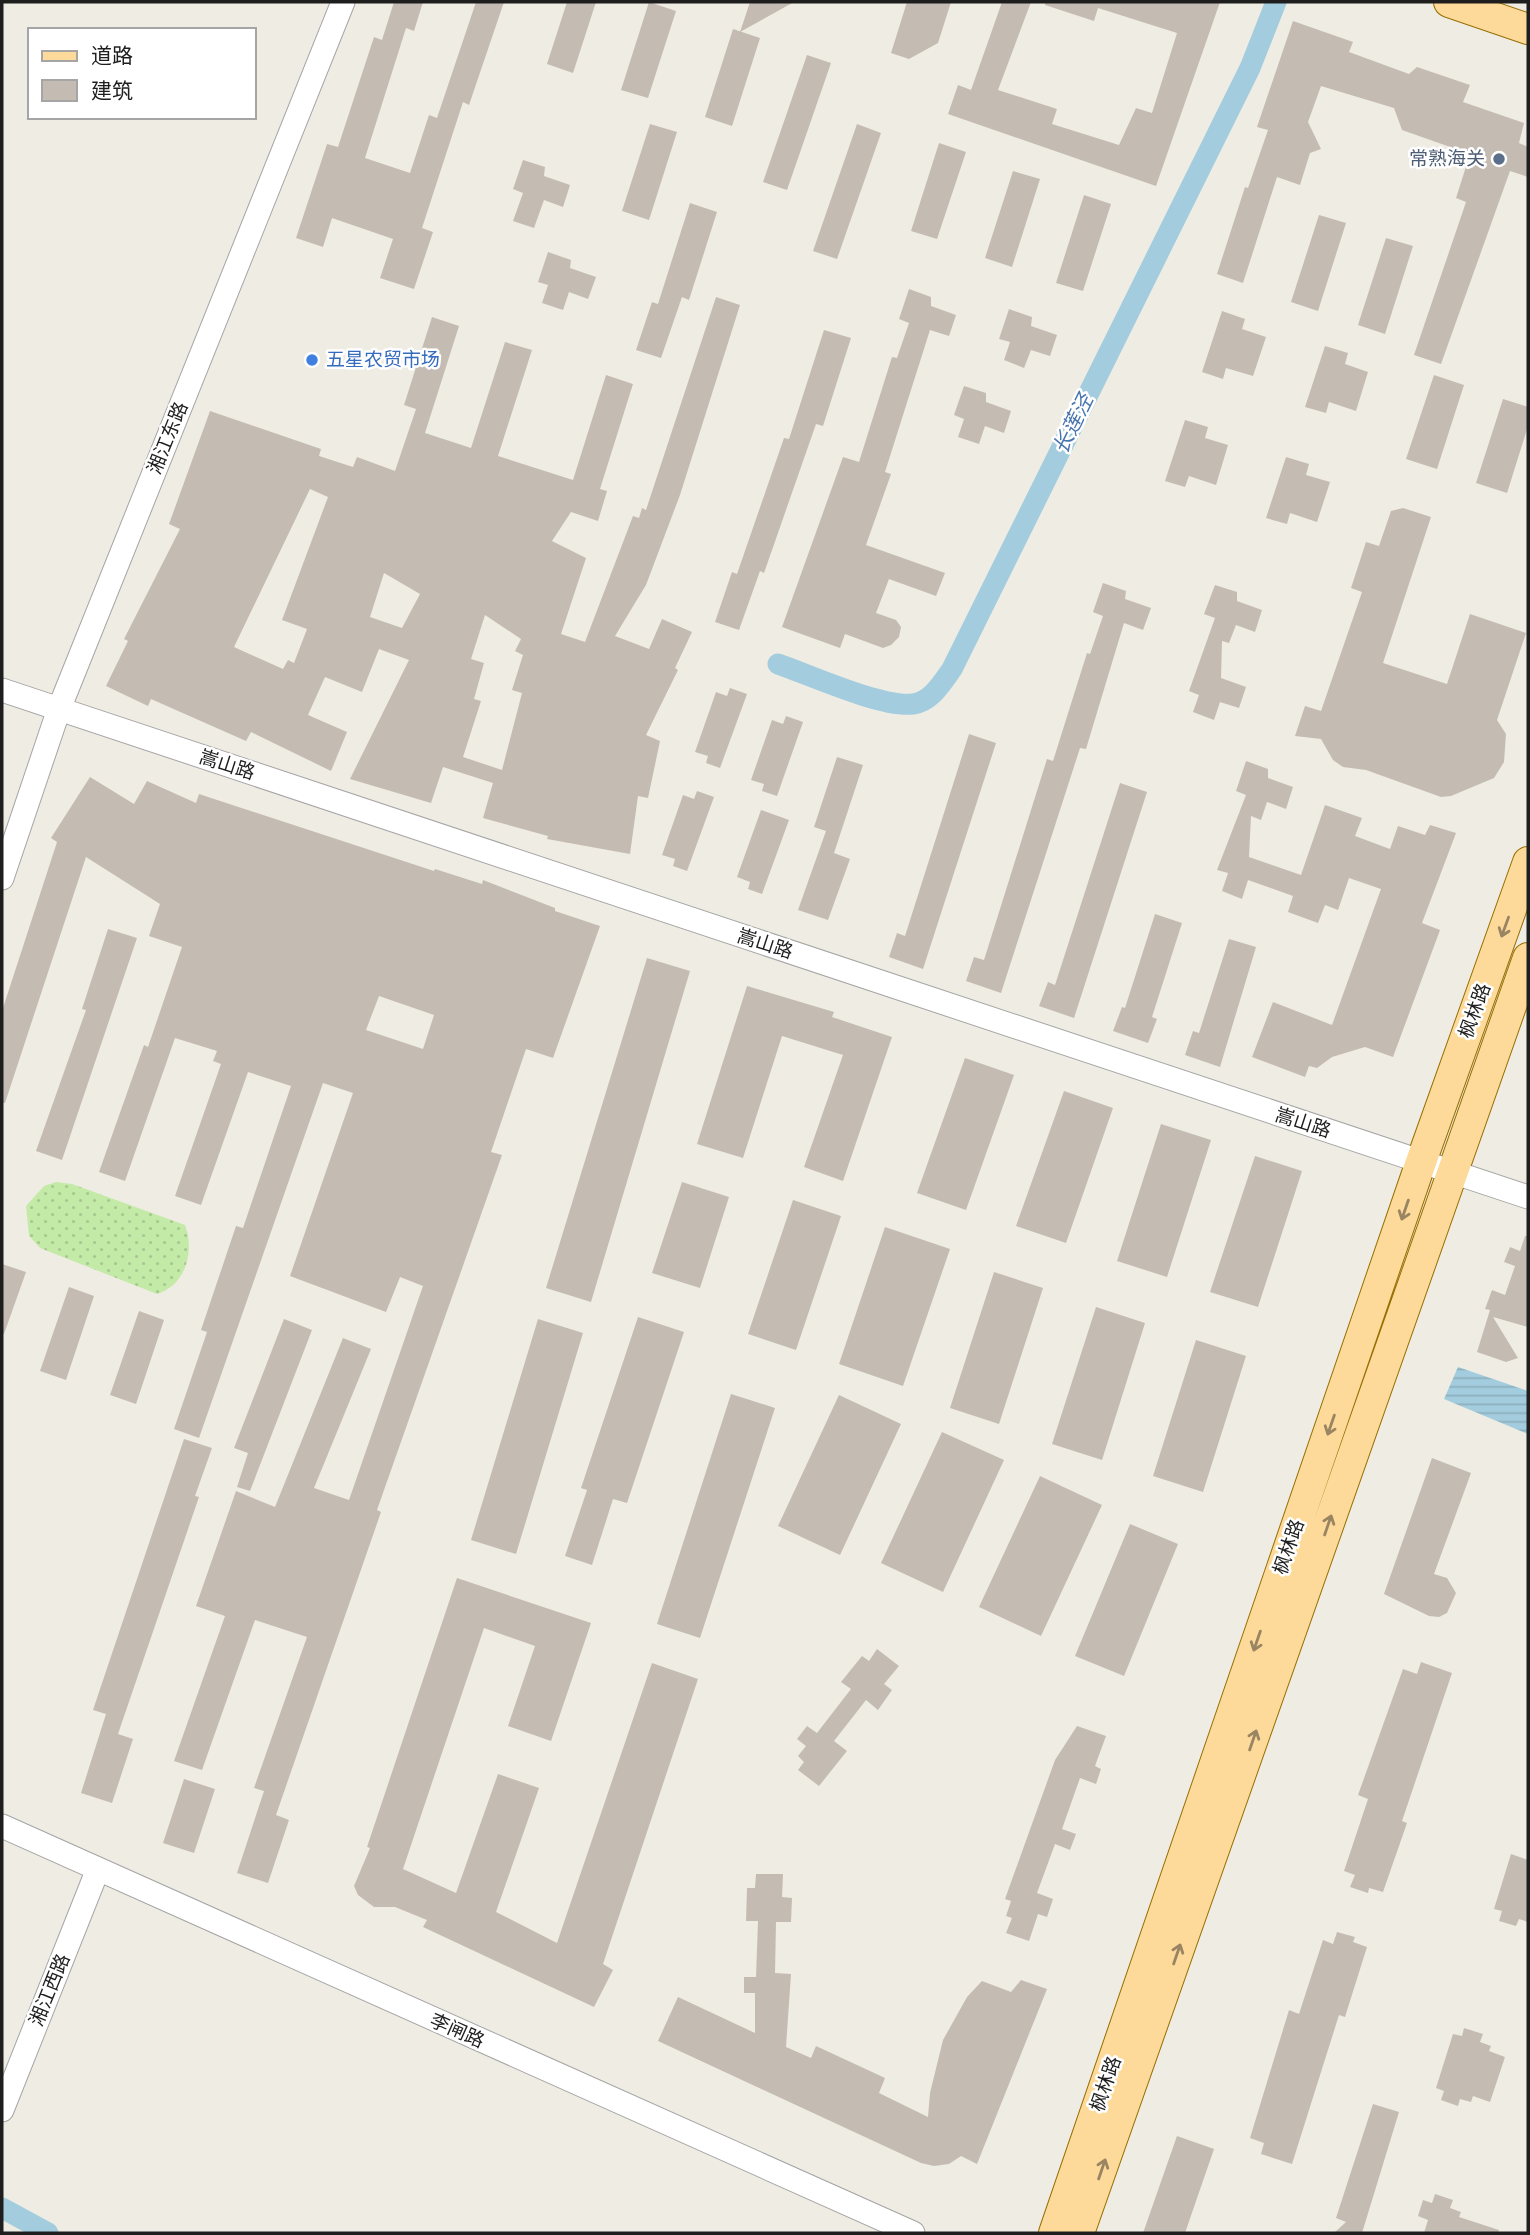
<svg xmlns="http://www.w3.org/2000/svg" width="1530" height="2235" font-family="Signika,'Noto Sans SC',sans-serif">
  <defs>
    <pattern id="garden-dots" width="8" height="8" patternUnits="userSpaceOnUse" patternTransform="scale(1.75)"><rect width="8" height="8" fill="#c4eaa8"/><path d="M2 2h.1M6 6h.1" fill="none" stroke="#a8c890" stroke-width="1.8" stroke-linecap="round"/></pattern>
    <pattern id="water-rules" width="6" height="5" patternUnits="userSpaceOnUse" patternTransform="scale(1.75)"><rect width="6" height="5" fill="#a3cdde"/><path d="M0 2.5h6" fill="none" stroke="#8cb0be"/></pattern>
  </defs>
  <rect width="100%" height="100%" fill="#efece3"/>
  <path fill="url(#garden-dots)" d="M56 1182 72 1184 185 1225C195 1251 186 1285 157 1294L40 1248 29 1236 26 1206 44 1186Z"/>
  <path fill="url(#water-rules)" d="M1458 1367 1528 1391V1434L1444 1399Z"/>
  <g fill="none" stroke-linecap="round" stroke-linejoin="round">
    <path stroke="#a3cdde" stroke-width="21" d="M778 664C810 675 882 708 913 704 931 702 942 683 952 669L1250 68 1276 2
      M2 2208 48 2233"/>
  </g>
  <path fill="#c4bcb3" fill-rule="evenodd" d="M394 2H423L414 31 406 28 365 158 410 173 429 115 437 118 476 2H504L469 105 463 102 422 228 433 232 414 289 380 278 393 239 332 218 323 247 296 238 327 144 338 147 374 37 382 40Z
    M567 2H596L573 73 547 64Z
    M649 2 676 11 648 98 621 90Z
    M750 2H794L740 32Z
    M907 2H951L938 43 909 59 891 53Z
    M1002 2H1031L998 90 1057 109 1052 124 1119 145 1136 108 1152 113 1177 33 1098 8 1094 21 1045 5V2H1220L1156 186 948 114 958 85 971 90Z
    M1293 21 1353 42 1349 52 1409 74 1417 67 1470 85 1463 102 1524 123 1519 143 1528 147V177L1510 171 1441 364 1414 355 1466 202 1456 198 1470 154 1402 130 1394 108 1321 86 1308 122 1321 149 1310 153 1300 185 1277 177 1243 283 1217 274 1245 187 1248 188 1268 130 1257 127Z
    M733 29 760 38 732 126 705 117Z
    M807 55 831 63 787 190 763 182Z
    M650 124 677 132 649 220 622 211Z
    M857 124 881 133 837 259 813 251Z
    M939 143 966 152 937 239 911 231Z
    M523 160 545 167 544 176 570 185 563 207 544 200 534 228 513 221 523 193 513 189Z
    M1013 171 1040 179 1012 267 985 258Z
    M1084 195 1111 204 1083 291 1056 283Z
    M690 203 717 212 689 300 682 297 661 358 636 350 652 302 658 304Z
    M1319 215 1346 223 1318 311 1291 302Z
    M1386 238 1413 246 1385 334 1358 325Z
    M548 252 571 260 570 268 596 277 588 299 569 292 563 310 542 303 548 285 538 282Z
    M909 289 931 297V306L956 315 949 336 930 330 885 472 891 474 866 545 945 573 936 596 889 579 876 613 896 620 901 627 899 637 891 645 883 648 845 634 840 648 782 627 843 457 859 462 892 357 897 358 909 323 899 319Z
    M716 297 740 305 680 495 646 585 615 636 649 649 662 619 692 632 675 668 678 670 646 735 660 741 648 798 638 796 630 854 547 839 548 836 483 818 493 783 443 767 431 803 350 779 409 660 379 649 362 692 325 677 308 715 347 732 331 771 251 732 246 741 151 699 148 706 106 686 128 641 124 639 180 529 169 524 210 411 321 449 319 456 353 467 357 457 395 471 416 409 404 405 432 317 459 326 425 433 468 447 471 448 505 342 532 350 498 456 573 480 606 375 633 384 600 489 607 491 598 521 571 512 552 541 586 558 561 634 585 642 633 516 639 518 642 508 646 510ZM310 489 328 497 282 620 307 629 294 663 288 660 283 669 234 647ZM384 573 420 594 402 628 370 617ZM485 615 521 639 515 651 523 655 512 690 522 693 502 770 463 757 481 701 474 699 484 663 471 659Z
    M1009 309 1032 317 1031 326 1057 335 1050 356 1031 350 1024 368 1004 360 1010 342 999 339Z
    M1222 311 1245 319 1242 329 1266 337 1253 376 1226 368 1223 379 1202 372Z
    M824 330 851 338 823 426 816 424 764 573 760 571 739 630 715 622 732 572 737 574 784 438 789 439Z
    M1325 346 1348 353 1345 364 1368 372 1356 411 1329 402 1326 413 1305 407Z
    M1434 375 1464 385 1437 469 1406 459Z
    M964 386 986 393V402L1011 411 1004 433 985 426 979 444 958 437 964 419 954 415Z
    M1503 399 1528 407V426L1507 493 1476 483Z
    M1185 420 1208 427 1205 438 1228 445 1216 485 1189 476 1185 487 1165 481Z
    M1286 457 1309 464 1306 475 1330 482 1317 522 1290 513 1287 524 1266 518Z
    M1403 508 1431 517 1383 663 1447 684 1470 614 1526 633 1497 720 1506 734 1504 762 1494 778 1451 796 1441 797 1366 770 1343 767 1333 760 1321 739 1295 736 1305 706 1321 711 1362 592 1351 588 1366 542 1379 546 1391 511Z
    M1103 583 1126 591 1125 599 1151 608 1143 630 1124 623 1086 749 1080 748 1001 993 966 981 974 957 984 960 1047 759 1053 761 1087 653 1090 654 1103 616 1093 612Z
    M1215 585 1237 592V601L1262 610 1255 632 1236 625 1229 643 1222 641 1221 678 1246 687 1239 708 1220 702 1214 720 1193 712 1199 695 1189 691 1215 618 1204 614Z
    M730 688 747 694 720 768 706 763 708 756 695 752 716 692 727 696Z
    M786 716 803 722 777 796 762 791 764 784 751 780 772 720 783 724Z
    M969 734 996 743 923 969 889 957 897 933 905 936Z
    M837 757 863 765 834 853 850 859 828 920 798 910 826 831 814 827Z
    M1246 761 1268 769V778L1293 787 1286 809 1267 802 1261 820 1251 816 1249 857 1301 875 1325 805 1362 818 1355 836 1390 849 1398 826 1425 835 1430 825 1456 833 1422 923 1440 930 1393 1057 1365 1047 1332 1057 1317 1068 1309 1066 1305 1077 1252 1057 1273 1002 1332 1025 1381 889 1349 878 1338 910 1325 905 1318 923 1288 912 1293 896 1248 880 1242 899 1222 891 1228 873 1217 870 1246 795 1236 791Z
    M90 777 134 804 147 781 196 803 199 794 434 871 435 869 482 884 483 880 555 908V911L600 926 553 1058 526 1049 491 1152 502 1155 377 1510 381 1512 276 1815 289 1820 268 1883 237 1873 264 1791 254 1788 307 1637 255 1620 202 1770 174 1761 225 1616 196 1606 236 1491 275 1507 343 1338 371 1349 314 1488 349 1500 423 1286 400 1277 386 1312 290 1276 353 1093 323 1083 199 1438 174 1429 207 1332 201 1330 236 1226 243 1228 291 1086 248 1072 201 1205 175 1196 221 1064 213 1061 217 1051 175 1038 125 1181 99 1172 144 1045 148 1047 182 947 149 936 160 904 86 857 5 1103H2V1011L57 842 51 838ZM379 996 434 1015 423 1049 366 1030Z
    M1120 783 1147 792 1074 1018 1039 1006 1048 982 1055 985Z
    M697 791 714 797 687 871 673 866 675 859 662 855 683 795 694 799Z
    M761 810 789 820 762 894 748 889 750 882 737 877Z
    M1155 914 1182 923 1152 1017 1157 1019 1148 1043 1113 1031 1122 1007 1125 1008Z
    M108 929 137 938 62 1160 36 1151 86 1010 82 1009Z
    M1229 939 1256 947 1220 1067 1185 1055 1193 1031 1199 1033Z
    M647 958 690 971 591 1302 546 1288Z
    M747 986 834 1012 832 1017 892 1037 843 1181 804 1167 843 1055 782 1036 743 1158 697 1144Z
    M965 1058 1014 1075 966 1210 917 1193Z
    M1064 1091 1113 1108 1066 1243 1016 1226Z
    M1161 1124 1211 1140 1167 1277 1117 1261Z
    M1255 1156 1302 1171 1258 1307 1210 1292Z
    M682 1182 729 1197 700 1288 652 1273Z
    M793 1200 841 1216 796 1350 748 1334Z
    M885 1227 950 1249 903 1386 839 1364Z
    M1525 1236H1528V1327L1493 1317 1518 1358 1506 1362 1477 1352 1490 1310 1485 1309 1492 1290 1505 1295 1515 1266 1504 1262 1510 1247 1520 1251Z
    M2 1264 26 1272 4 1334 2 1333Z
    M994 1272 1043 1288 999 1424 950 1408Z
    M69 1287 94 1296 66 1380 40 1371Z
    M1096 1307 1145 1323 1102 1460 1052 1444Z
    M139 1311 164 1320 136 1404 110 1395Z
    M638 1317 684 1332 627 1503 613 1499 592 1565 565 1556 587 1490 581 1488Z
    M284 1319 312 1330 250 1491 237 1487 248 1453 234 1448Z
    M538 1319 583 1333 516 1554 471 1540Z
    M1196 1340 1246 1356 1203 1492 1153 1476Z
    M731 1394 775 1408 700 1638 657 1624Z
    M839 1395 901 1424 840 1555 778 1526Z
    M942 1432 1004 1460 943 1592 881 1563Z
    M184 1439 212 1448 195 1496 199 1497 118 1734 133 1739 112 1803 81 1793 106 1714 93 1710Z
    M1432 1458 1471 1473 1434 1574 1447 1578 1456 1593 1447 1613 1439 1617 1429 1616 1384 1594Z
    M1040 1476 1102 1505 1041 1636 979 1607Z
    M1130 1524 1178 1544 1124 1676 1075 1656Z
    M457 1578 591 1623 551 1741 508 1726 535 1646 484 1628 403 1869 456 1893 498 1774 539 1788 496 1912 557 1943 652 1663 698 1679 603 1964 613 1970 594 2007 423 1927 427 1920 395 1907H374L358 1895 354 1886 370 1848 367 1847Z
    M877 1649 899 1666 884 1684 892 1690 878 1710 866 1700 834 1741 847 1751 819 1786 798 1770 804 1762 798 1756 806 1746 797 1739 807 1726 817 1733 851 1689 841 1682 862 1656 869 1661Z
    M1421 1662 1452 1673 1402 1821 1407 1823 1383 1892 1369 1888 1368 1893 1350 1887 1355 1875 1344 1871 1368 1799 1358 1795 1403 1669 1417 1674Z
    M1077 1726 1106 1736 1095 1766 1101 1769 1096 1784 1080 1778 1062 1829 1076 1834 1070 1850 1055 1844 1037 1893 1053 1899 1047 1917 1038 1914 1029 1941 1006 1933 1012 1918 1006 1916 1011 1901 1005 1899 1055 1760Z
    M184 1779 215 1789 194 1853 163 1843Z
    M1511 1854 1528 1860V1922L1519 1919 1516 1926 1499 1921 1502 1911 1494 1909Z
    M756 1874H783L782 1897 792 1898 791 1922H776L775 1973 791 1974 786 2047 811 2058 816 2046 885 2078 879 2093 928 2117 930 2093 943 2040 967 1997 982 1981 1011 1992 1021 1980 1047 1989 977 2164 961 2156 949 2164 934 2166 921 2163 658 2041 678 1997 755 2033V1993H744V1977H756L758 1921H746L747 1888H755Z
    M1337 1932 1355 1937 1353 1942 1367 1947 1345 2017 1339 2015 1292 2164 1261 2154 1264 2143 1250 2138 1289 2010 1299 2014 1323 1940 1333 1944Z
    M1464 2028 1483 2034 1480 2042 1491 2046 1489 2051 1505 2057 1490 2102 1473 2096 1471 2102 1460 2099 1458 2106 1441 2100 1444 2091 1436 2088 1453 2034 1462 2036Z
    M1373 2104 1399 2112 1362 2233H1334L1346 2222 1336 2218Z
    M1177 2136 1214 2149 1185 2233H1143Z
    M1435 2194 1453 2200 1450 2208 1461 2212 1459 2217 1499 2230 1498 2233H1424L1428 2220 1418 2216 1423 2200 1432 2203Z"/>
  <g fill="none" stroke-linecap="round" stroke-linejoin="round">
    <defs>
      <path id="tertiary" d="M2 690 1528 1197
        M2 878 59 709 343 2
        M2 1826 913 2233
        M2 2110 98 1869"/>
      <path id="primary" d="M1449 2 1528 29
        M1054 2233 1421 1162 1528 862
        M1079 2233 1528 958"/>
    </defs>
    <use href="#tertiary" stroke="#a5a5a5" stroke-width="25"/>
    <use href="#primary" stroke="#976f00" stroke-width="32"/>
    <use href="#tertiary" stroke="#fff" stroke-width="23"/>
    <use href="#primary" stroke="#fdd99a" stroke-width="30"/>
  </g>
  <defs><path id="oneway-shaft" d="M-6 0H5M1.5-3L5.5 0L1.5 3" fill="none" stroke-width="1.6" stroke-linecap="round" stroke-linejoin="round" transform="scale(1.75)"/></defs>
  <g stroke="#998562">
    <use href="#oneway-shaft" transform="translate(1505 927) rotate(110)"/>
    <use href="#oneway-shaft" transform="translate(1405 1210) rotate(109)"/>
    <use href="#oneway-shaft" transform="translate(1331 1425) rotate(109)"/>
    <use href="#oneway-shaft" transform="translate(1328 1525) rotate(-71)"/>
    <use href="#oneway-shaft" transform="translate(1257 1641) rotate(109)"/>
    <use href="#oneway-shaft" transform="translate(1253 1740) rotate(-71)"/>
    <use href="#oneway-shaft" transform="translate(1177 1954) rotate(-71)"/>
    <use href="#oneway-shaft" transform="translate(1102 2169) rotate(-71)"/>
  </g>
  <circle fill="#5c6f8a" stroke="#fff" stroke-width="2.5" cx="1499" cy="159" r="7"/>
  <circle fill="#3f7fe0" stroke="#fff" stroke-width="2.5" cx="312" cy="360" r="7"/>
  <g text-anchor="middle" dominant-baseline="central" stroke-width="5" stroke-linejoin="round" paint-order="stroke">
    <g font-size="19" fill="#4e5e75" stroke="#fff" text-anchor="end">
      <text x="1485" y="159">常熟海关</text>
    </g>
    <g font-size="19" fill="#366cbe" stroke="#fff" text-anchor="start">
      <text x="326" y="360">五星农贸市场</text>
    </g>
    <g font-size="19" fill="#1e1e1e" stroke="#fff">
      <text transform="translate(168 438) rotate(-68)">湘江东路</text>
      <text transform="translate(227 765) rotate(18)">嵩山路</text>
      <text transform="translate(765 944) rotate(18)">嵩山路</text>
      <text transform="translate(1475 1011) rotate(-70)">枫林路</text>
      <text transform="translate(1303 1123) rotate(18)">嵩山路</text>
      <text transform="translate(1289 1547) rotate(-71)">枫林路</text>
      <text transform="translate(50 1990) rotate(-68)">湘江西路</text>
      <text transform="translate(457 2031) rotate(24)">李闸路</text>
      <text transform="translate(1106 2084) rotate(-71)">枫林路</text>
    </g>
    <g font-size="21" font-style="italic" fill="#4875af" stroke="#fff">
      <text transform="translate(1073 424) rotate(-64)">长莲泾</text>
    </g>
  </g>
  <rect width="1530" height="2235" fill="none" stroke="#1e1e1e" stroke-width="7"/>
  <rect x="28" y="28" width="228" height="91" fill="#ffffff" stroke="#a5a5a5" stroke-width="2"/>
  <rect x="42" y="51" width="35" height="10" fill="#fdd99a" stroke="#a5a5a5" stroke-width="2"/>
  <text x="91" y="63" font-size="21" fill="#1e1e1e">道路</text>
  <rect x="42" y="80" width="35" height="21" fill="#c4bcb3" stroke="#a5a5a5" stroke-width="2"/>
  <text x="91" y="98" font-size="21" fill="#1e1e1e">建筑</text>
</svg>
